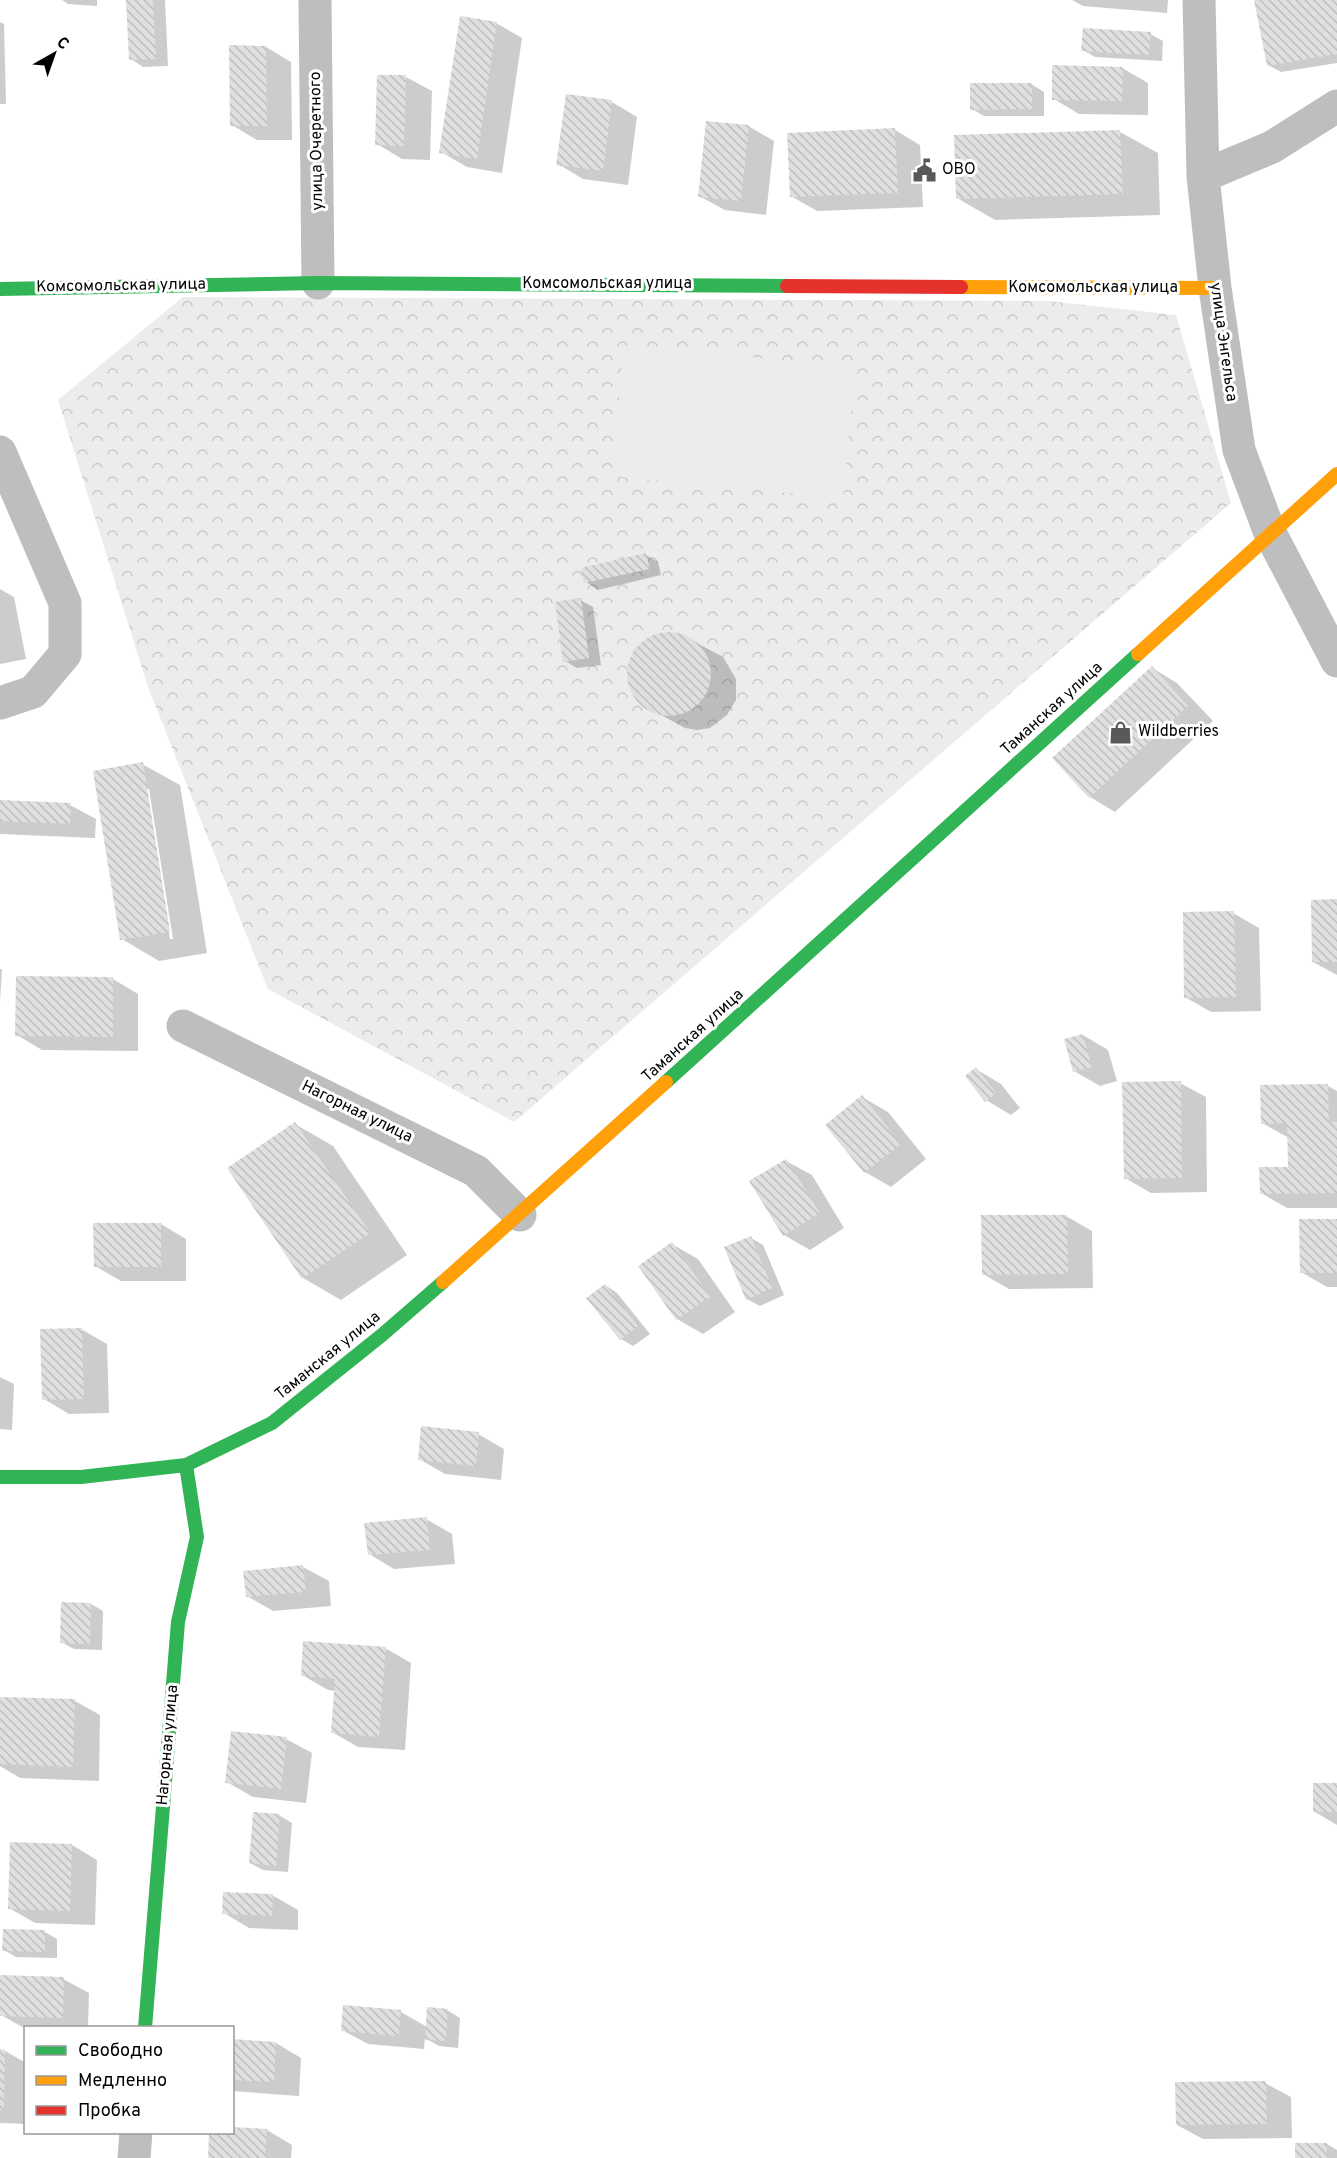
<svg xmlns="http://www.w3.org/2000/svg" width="1337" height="2158" font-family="Overpass,sans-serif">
  <defs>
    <pattern id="park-crowns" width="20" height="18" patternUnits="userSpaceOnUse" patternTransform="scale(1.5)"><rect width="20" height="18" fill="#ececec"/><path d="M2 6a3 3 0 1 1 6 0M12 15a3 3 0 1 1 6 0" fill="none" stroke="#c9c9c9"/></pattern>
    <pattern id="building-back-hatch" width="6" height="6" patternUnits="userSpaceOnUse" patternTransform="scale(1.5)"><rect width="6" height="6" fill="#dfdfdf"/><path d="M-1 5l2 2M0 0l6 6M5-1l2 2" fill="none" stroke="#bebebe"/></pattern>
  </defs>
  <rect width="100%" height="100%" fill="#fff"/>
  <path fill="url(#park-crowns)" d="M183 297 1048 301 1176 315 1231 503 514 1122 268 989 148 687 58 400Z"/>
  <path fill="#ececec" d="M624 345 855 367 843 498 612 476Z"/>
  <path fill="#0003" fill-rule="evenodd" d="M62 0H97V6L68 4Z
    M128 0H165L168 66 143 67 131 59Z
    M1072 0H1168L1167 13 1083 6Z
    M1256 0H1337V63L1281 72 1268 65Z
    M0 22 4 24 6 104H0Z
    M496 23 522 38 502 173 467 167 441 152Z
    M1150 34 1163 41 1162 61 1095 57 1083 50Z
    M266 47 291 62 292 140H257L232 125Z
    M1122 68 1148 83V115L1079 114 1054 99Z
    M378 76 406 77 432 91 430 160 402 159 377 144Z
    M1031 84 1044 92V116H984L972 109Z
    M567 96 612 102 637 117 628 185 583 179 558 164Z
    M748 126 774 141 766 215 725 210 699 196Z
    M895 130 920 145 923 207 817 211 791 196Z
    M1120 132 1158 153 1160 215 995 220 957 198 955 137Z
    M646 555 658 562 661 575 598 590 586 582Z
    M0 589 14 597 26 659 0 664Z
    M580 600 593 607 601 665 577 668 565 661Z
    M680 634 723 657 736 679V700L727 715 710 728 697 730 685 728 643 705 631 690 628 670 634 650 653 635Z
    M1152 668 1177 683 1213 721 1115 812 1090 797Z
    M142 764 180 785 207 953 159 961 122 939ZM146 789H149L173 939H170Z
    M0 802 70 805 96 819 95 838 0 834Z
    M1337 901V975L1313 962Z
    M1233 913 1259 928 1261 1011 1211 1012 1185 997Z
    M0 969H2L0 1002Z
    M113 979 138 994V1051L42 1050 17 1035Z
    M1083 1035 1108 1050 1117 1081 1100 1086 1074 1071Z
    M976 1069 1001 1084 1020 1108 1011 1115 986 1100Z
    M1180 1083 1206 1097 1207 1192 1151 1193 1125 1178Z
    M1328 1086 1337 1091V1208H1287L1261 1193 1289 1169V1138L1262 1123Z
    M862 1097 888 1112 926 1159 891 1187 865 1172 827 1125Z
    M295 1124 333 1146 407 1255 341 1300 303 1278Z
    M786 1161 812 1175 844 1228 810 1250 784 1235 752 1182Z
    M1066 1216 1092 1231 1093 1288 1009 1289 983 1274Z
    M1337 1221V1287H1327L1301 1272Z
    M161 1224 186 1239V1281H121L95 1266Z
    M751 1238 763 1245 784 1295 760 1306 747 1299Z
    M672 1244 698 1259 735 1312 703 1334 677 1319 640 1266Z
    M605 1285 617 1293 650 1334 633 1346 621 1339Z
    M81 1329 107 1344 109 1413 69 1414 44 1399Z
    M0 1377 14 1384 12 1430 0 1429Z
    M478 1434 504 1449 501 1480 445 1474 419 1459Z
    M426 1519 452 1534 455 1564 394 1569 369 1554Z
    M303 1567 329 1581 331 1606 273 1611 247 1596Z
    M91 1604 103 1611 102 1650 74 1649 61 1642Z
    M385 1648 411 1663 405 1750 358 1747 332 1732 335 1691 328 1690 302 1675Z
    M0 1698 75 1701 100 1715 99 1781 20 1778 0 1766Z
    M286 1739 312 1753 306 1803 253 1797 227 1782Z
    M1337 1785V1825L1315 1812Z
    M280 1816 292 1823 288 1872 263 1870 250 1863Z
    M72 1845 97 1860 95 1925 35 1923 9 1908Z
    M272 1895 298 1910V1930L249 1928 224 1913Z
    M45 1932 57 1939V1958L16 1957 4 1950Z
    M63 1979 89 1993 88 2028H26V2029L1 2015Z
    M447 2010 460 2018 458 2048 439 2046 425 2038 424 2049 368 2044 342 2030 401 2012 427 2027Z
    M232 2041 276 2043 301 2058 299 2096 232 2091Z
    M0 2051H5L26 2063V2124L0 2123Z
    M1265 2083 1291 2097 1292 2138 1203 2139 1177 2125Z
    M267 2130 292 2145 291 2158H209L232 2132Z
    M1327 2144 1337 2150V2158H1297Z"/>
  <path fill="url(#building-back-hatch)" d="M126 0H153L156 59 129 60Z
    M1254 0H1337V54L1267 66Z
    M460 16 497 22 477 159 439 153Z
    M1083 28 1151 32 1149 55 1081 51Z
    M229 45 266 46 267 126H230Z
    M1052 65 1123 67 1122 101 1052 100Z
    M377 75H406L404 146 375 145Z
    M970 83H1032V109L970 110Z
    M566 94 612 100 603 171 556 165Z
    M706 121 749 125 741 201 698 197Z
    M895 128 898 193 790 197 787 133Z
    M1120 130 1123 194 956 199 954 135Z
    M646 553 650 569 584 583 581 568Z
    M581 598 589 658 563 662 555 602Z
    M627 674a42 42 0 1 1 84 0a42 42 0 1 1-84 0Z
    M1152 666 1188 706 1089 798 1052 758Z
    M143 762 170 932 120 940 93 771Z
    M0 800 71 803 70 824 0 821Z
    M1337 899V962H1312L1311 900Z
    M1234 911 1236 997 1184 998 1183 912Z
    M16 976 113 977V1037L15 1036Z
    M1083 1034 1092 1067 1073 1072 1064 1039Z
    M976 1067 996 1093 985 1102 965 1076Z
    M1181 1081 1182 1178 1124 1179 1122 1082Z
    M1328 1084 1329 1122H1337V1193L1260 1194 1259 1167H1288L1287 1123 1261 1124 1260 1085Z
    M862 1095 901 1144 864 1173 825 1125Z
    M295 1122 370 1233 302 1279 227 1168Z
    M786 1159 820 1213 783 1236 749 1181Z
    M981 1215H1067L1068 1274 982 1275Z
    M1299 1219H1337V1273H1300Z
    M93 1223H161V1267H94Z
    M751 1236 772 1288 746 1300 724 1247Z
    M672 1242 710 1297 676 1320 638 1266Z
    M605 1284 638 1326 620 1340 586 1298Z
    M82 1328 84 1399 42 1400 40 1329Z
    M421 1426 479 1432 476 1466 418 1460Z
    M427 1517 430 1550 368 1555 364 1523Z
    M303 1565 306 1592 246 1597 243 1571Z
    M61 1602 91 1603 90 1644 60 1643Z
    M303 1641 386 1647 379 1737 331 1733 335 1679 301 1676Z
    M0 1697 75 1699 73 1767 0 1764Z
    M231 1731 287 1737 281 1789 225 1783Z
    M1313 1783H1337V1812H1313Z
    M253 1812 280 1814 276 1866 249 1863Z
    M10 1842 72 1844 70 1911 8 1909Z
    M223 1892 273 1894 272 1916 222 1914Z
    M3 1929 45 1930V1952L2 1951Z
    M0 1975 64 1977 63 2018 0 2016Z
    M343 2005 401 2010 399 2036 341 2031Z
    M427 2007 448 2009 446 2041 425 2040Z
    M232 2039 276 2042 274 2082 232 2080Z
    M0 2049 5 2050 4 2110H0Z
    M1266 2081 1267 2124 1176 2125 1175 2082Z
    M232 2127 267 2129 265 2158H208L209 2132H232Z
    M1295 2143H1327V2158H1295Z"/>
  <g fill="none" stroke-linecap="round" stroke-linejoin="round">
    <path stroke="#bebebe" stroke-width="33" d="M315 0 318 283
      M1199 0 1203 176 1215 288 1239 450 1270 533 1337 661
      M1203 176 1272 147 1337 106
      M0 452 65 603V654L33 692 0 703
      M183 1026 476 1171 520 1215
      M134 2158 136 2132"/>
    <path stroke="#30b455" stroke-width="14" d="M0 289 318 283 787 286
      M666 1082 1138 654
      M0 1477H81L186 1465 272 1423 382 1335 443 1282
      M145 2028 178 1622 197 1537 186 1465"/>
    <path stroke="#ff9f0a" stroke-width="14" d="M961 287 1215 288
      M1138 654 1337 474
      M443 1282 666 1082"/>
    <path stroke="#e5322d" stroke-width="14" d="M787 286 961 287"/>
  </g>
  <defs>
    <symbol id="civic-bare" viewBox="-9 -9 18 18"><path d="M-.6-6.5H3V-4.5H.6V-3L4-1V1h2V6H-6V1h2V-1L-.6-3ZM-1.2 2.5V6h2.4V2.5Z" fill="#595959" stroke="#fff" stroke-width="2.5" paint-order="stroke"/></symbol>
    <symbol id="shop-bare" viewBox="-9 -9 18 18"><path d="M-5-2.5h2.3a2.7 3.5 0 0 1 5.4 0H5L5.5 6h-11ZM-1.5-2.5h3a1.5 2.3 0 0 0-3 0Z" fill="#595959" stroke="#fff" stroke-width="2.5" paint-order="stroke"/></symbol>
  </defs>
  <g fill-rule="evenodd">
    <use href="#civic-bare" x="908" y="154" width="33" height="33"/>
    <use href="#shop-bare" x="1104" y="716" width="33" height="33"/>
  </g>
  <g text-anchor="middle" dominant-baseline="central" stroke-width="6" stroke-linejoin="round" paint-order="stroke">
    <g font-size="16" fill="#000" stroke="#fff">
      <text transform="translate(317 141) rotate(-91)">улица Очеретного</text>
      <text x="607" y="284">Комсомольская улица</text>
      <text transform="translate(121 286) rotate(-1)">Комсомольская улица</text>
      <text x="1093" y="288">Комсомольская улица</text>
      <text transform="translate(1223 342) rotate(82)">улица Энгельса</text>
      <text transform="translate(1052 709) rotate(-42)">Таманская улица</text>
      <text transform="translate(693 1036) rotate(-42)">Таманская улица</text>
      <text transform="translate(357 1112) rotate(26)">Нагорная улица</text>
      <text transform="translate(328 1356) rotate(-39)">Таманская улица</text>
      <text transform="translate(168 1745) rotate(-85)">Нагорная улица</text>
    </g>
    <g font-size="16" fill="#000" stroke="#fff" text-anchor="start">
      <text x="942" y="170">ОВО</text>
      <text x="1138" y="732">Wildberries</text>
    </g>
  </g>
  <rect x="24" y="2026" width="210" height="108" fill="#ffffff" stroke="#999999" stroke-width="1.5"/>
  <rect x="36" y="2046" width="30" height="9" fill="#30b455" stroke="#999999" stroke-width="1.5"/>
  <text x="78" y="2056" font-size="18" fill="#000000">Свободно</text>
  <rect x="36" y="2076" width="30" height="9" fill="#ff9f0a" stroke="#999999" stroke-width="1.5"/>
  <text x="78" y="2086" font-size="18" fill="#000000">Медленно</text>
  <rect x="36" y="2106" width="30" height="9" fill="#e5322d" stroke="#999999" stroke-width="1.5"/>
  <text x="78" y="2116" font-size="18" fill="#000000">Пробка</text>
  <g transform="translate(54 54) rotate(40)" stroke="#ffffff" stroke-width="4.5" paint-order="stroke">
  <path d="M0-4.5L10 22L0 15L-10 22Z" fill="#000000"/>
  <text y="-9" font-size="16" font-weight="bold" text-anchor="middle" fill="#000000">С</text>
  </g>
</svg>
